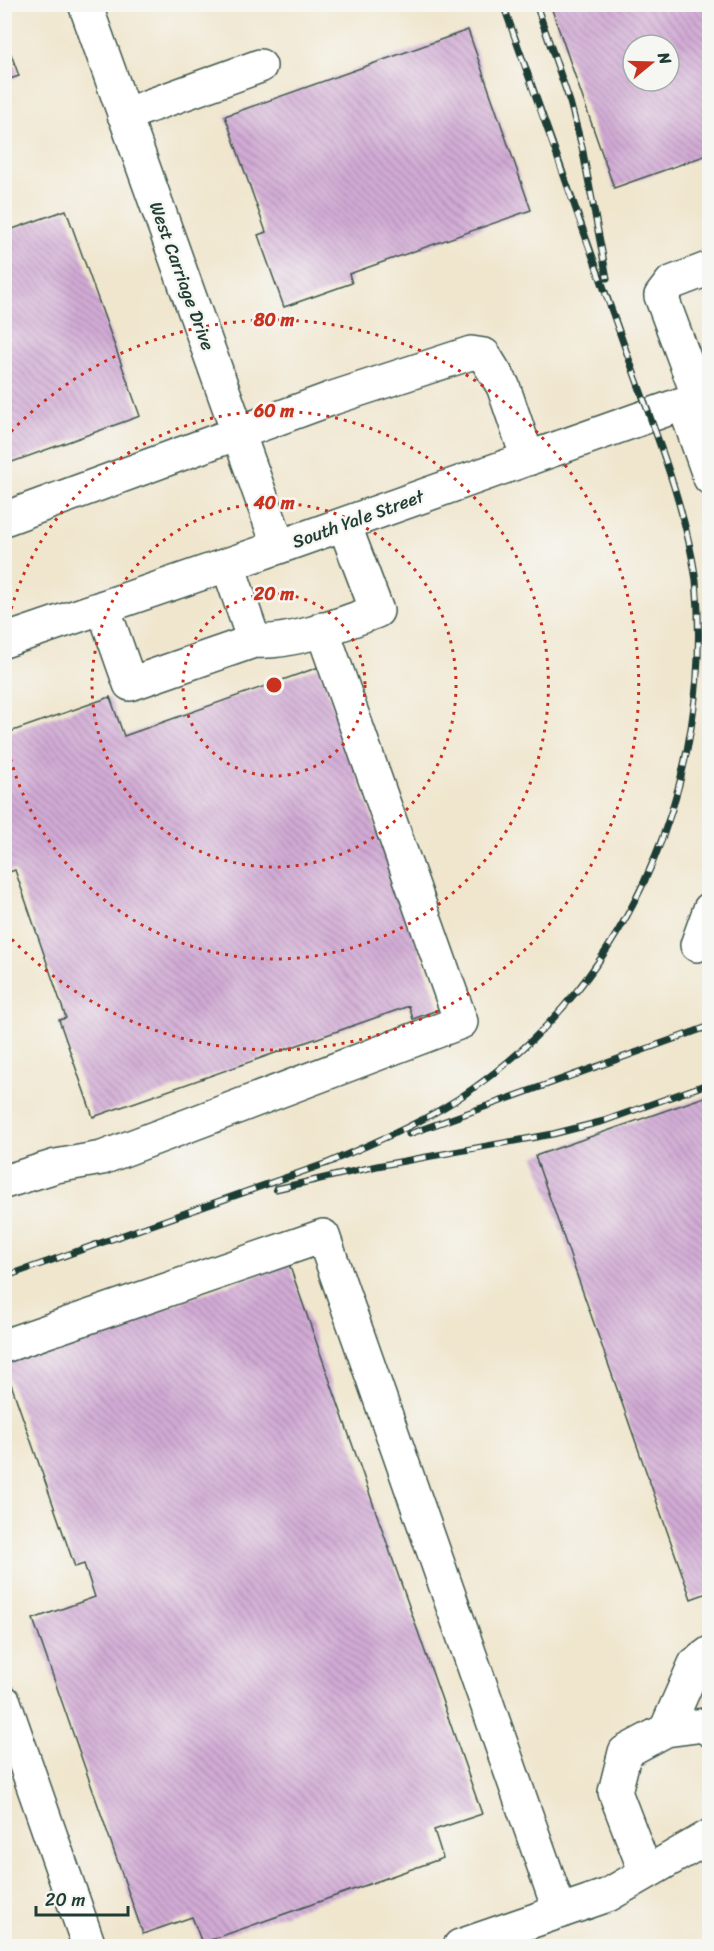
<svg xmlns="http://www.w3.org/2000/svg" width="714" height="1951" font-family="Sriracha,sans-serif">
  <defs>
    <pattern id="building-back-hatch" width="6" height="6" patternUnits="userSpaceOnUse" patternTransform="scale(1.5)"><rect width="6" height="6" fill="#d2abd5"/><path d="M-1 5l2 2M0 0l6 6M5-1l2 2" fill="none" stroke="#aa8cae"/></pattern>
  </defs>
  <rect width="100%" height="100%" fill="#f6f6f2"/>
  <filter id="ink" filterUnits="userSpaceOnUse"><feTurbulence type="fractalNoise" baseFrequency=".0167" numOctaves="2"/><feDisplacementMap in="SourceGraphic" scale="12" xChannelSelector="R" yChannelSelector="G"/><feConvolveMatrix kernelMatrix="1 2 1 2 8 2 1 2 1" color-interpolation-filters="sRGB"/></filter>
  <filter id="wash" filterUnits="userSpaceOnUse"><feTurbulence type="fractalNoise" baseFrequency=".008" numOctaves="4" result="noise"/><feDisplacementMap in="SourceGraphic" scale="24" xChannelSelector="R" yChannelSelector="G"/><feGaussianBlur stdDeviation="1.35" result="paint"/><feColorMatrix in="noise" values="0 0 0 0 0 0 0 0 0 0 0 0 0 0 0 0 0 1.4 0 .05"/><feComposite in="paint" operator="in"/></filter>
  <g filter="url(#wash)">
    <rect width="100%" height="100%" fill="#f0e6ce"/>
    <g id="blocks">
      <path fill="url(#building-back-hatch)" fill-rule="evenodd" d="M550 4H710V154L614 188ZM633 45H669V81H633Z
        M468 30 531 210 349 274 352 283 284 307 258 235 266 232 225 116Z
        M4 35 19 76 4 81Z
        M66 210 140 416 4 465V232Z
        M319 667 440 1009 413 1019 409 1006 93 1117 59 1020 66 1018 15 870 4 874V734L110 697 124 736Z
        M710 1095V1592L691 1599 535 1156Z
        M289 1264 482 1814 434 1830 443 1858 202 1943 192 1917 143 1934 33 1619 95 1597 84 1564 75 1567 4 1364Z"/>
    </g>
  </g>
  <g filter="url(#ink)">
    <use href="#blocks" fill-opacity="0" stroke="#3e564b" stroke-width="1.5"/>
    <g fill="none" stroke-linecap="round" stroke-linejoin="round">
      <defs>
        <path id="minor" d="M85 4 279 547
          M124 115 260 66
          M699 398 661 296 671 283 710 268
          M684 404 710 478
          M4 519 333 398 471 353 484 355 503 386 528 459
          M228 565 254 641C291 644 342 624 377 611L344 524
          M103 607 130 684 254 641
          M4 641 279 547 710 394
          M697 945 710 909
          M4 1182 56 1166 102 1158 461 1022 322 629
          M4 1346 323 1236 560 1912
          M4 1702 89 1946
          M666 1730 695 1664 710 1653
          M646 1873 615 1792 625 1752 666 1730 704 1725 710 1730
          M460 1946 608 1895 710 1836"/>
      </defs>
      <use href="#minor" stroke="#3e564b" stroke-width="36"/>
      <use href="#minor" stroke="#fff" stroke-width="33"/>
      <defs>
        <path id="rail" d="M536 4 570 102 582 147 607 278
          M409 1134 710 1026
          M325 1164C375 1142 426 1122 471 1090 633 978 714 776 696 580 684 499 651 422 624 345 583 232 543 118 503 4
          M276 1189 377 1166 553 1134 604 1121 710 1083
          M4 1277 333 1161"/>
      </defs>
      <use href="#rail" stroke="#1f3d34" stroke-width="7"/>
      <use href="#rail" stroke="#f6f6f2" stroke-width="4.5" stroke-dasharray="14" stroke-linecap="butt"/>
    </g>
  </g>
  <g fill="none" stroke="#c8321e" stroke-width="3" stroke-dasharray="3 6">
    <circle cx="274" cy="685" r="91"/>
    <circle cx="274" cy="685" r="182"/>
    <path d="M5 635A274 274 0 1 1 5 735"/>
    <path d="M5 438A365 365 0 1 1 5 932"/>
  </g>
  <g text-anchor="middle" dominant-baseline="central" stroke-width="5" stroke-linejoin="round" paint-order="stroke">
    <g font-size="18" fill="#1f3d34" stroke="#f6f6f2">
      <text transform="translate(182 276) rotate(70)">West Carriage Drive</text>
      <text transform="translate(358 519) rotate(-20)">South Yale Street</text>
    </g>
  </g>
  <circle cx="274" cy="685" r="9" fill="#c8321e" stroke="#f6f6f2" stroke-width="3"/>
  <g font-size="18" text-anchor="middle" font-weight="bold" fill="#c8321e" stroke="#f6f6f2" stroke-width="5" stroke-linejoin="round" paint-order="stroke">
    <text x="274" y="326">80 m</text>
    <text x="274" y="417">60 m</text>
    <text x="274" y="509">40 m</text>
    <text x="274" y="600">20 m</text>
  </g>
  <rect width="714" height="1951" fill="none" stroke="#f6f6f2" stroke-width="24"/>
  <g transform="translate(651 63) rotate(71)"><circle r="28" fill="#f6f6f2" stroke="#a0aca6" stroke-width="1.5"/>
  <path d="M0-4.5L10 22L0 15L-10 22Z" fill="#c8321e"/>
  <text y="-9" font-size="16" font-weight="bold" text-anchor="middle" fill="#1f3d34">N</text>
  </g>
  <path d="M36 1906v9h92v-9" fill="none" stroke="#1f3d34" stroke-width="3"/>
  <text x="45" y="1906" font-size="18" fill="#1f3d34" stroke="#f6f6f2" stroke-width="4.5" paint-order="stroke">20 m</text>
</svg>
